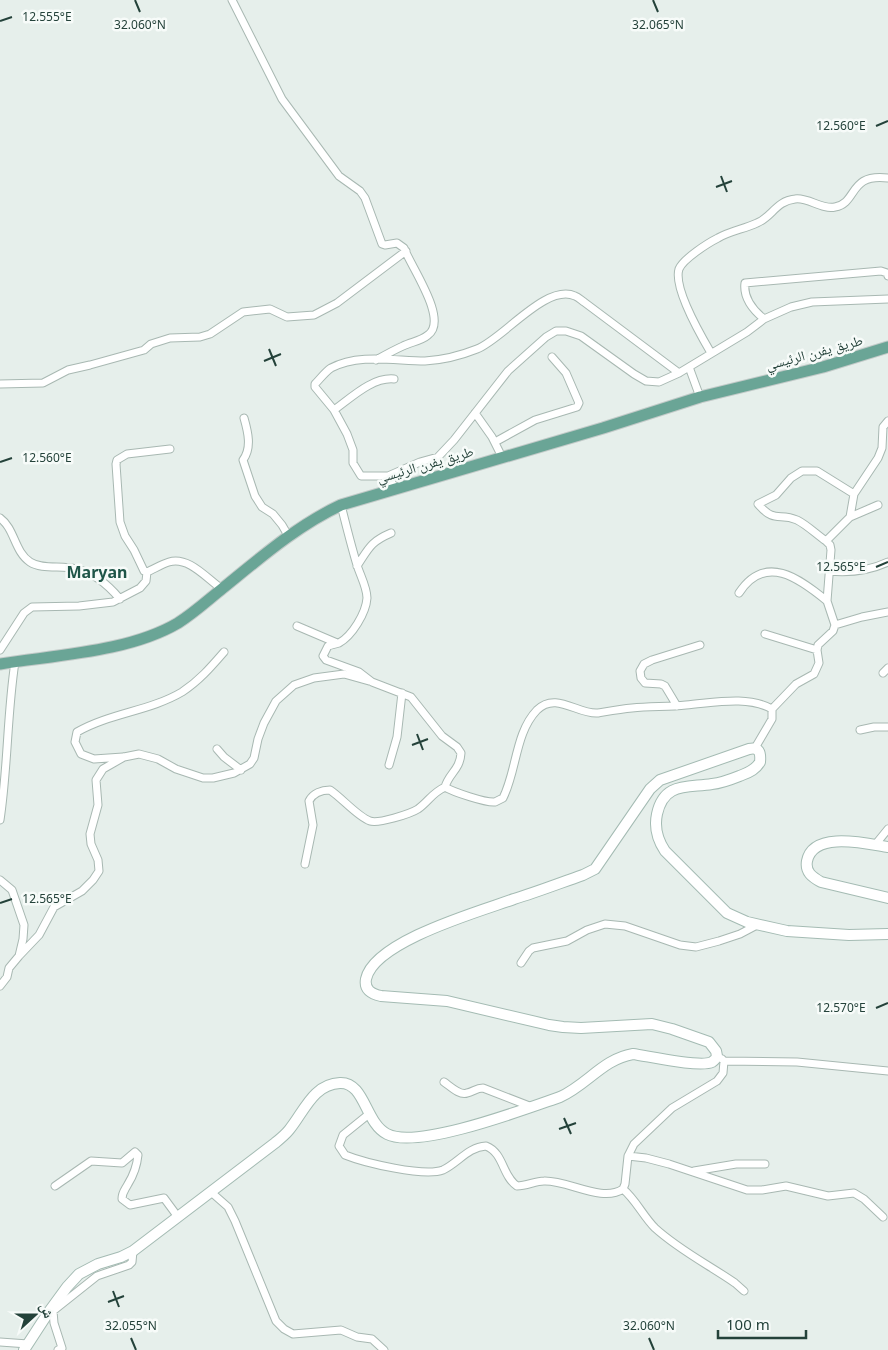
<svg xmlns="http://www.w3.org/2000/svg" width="888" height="1350" font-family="'Noto Sans','Noto Naskh Arabic',sans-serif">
  <rect width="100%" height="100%" fill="#e6efeb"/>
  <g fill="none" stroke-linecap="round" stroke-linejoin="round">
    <defs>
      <path id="street" d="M232 0 282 99 339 176 360 191 365 198 382 244 385 245 397 243 404 248C411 267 449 320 428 335 421 341 411 342 403 346 394 350 385 355 376 360
        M764 319C753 310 743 298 745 283L881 271 887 273 888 276
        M711 353C701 336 673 288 679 269 683 259 708 243 718 238 730 231 744 229 757 223 772 217 776 201 795 199 808 197 822 210 835 207 858 203 848 173 888 178
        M689 367 700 397
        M0 384 43 383 68 370 90 365 144 350 151 344 170 338 200 337 210 334 243 312 270 309 287 317 314 315 337 303 406 251
        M334 410C351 398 372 377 394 379
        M475 413 492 437 502 457
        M244 418C248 432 252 448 243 460L255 496 262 507 273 514 282 525 289 537
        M495 442 535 420 577 407 579 403 566 373 552 357
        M388 476H361L353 463V450L347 434 334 410 315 387V384C320 379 325 372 331 368 359 353 395 361 425 361 442 360 462 355 477 349 503 339 546 283 575 296 578 297 581 300 584 302L679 373
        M395 488 388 476 420 462 438 457 454 440 508 371 546 337 556 331H566L581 336 634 374 646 381 659 382 679 373 747 332 764 319 791 307 812 302 888 299
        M341 505C346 525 351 545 357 565 360 575 367 587 367 598 366 613 352 636 339 643 335 644 331 645 328 646L323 656 326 660 359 672 372 682 411 697 442 736 457 747 461 753C460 770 449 773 445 787 453 792 486 803 495 802 497 801 501 799 503 798 517 770 515 733 537 710 556 691 578 715 598 713 610 711 621 709 632 708 650 706 668 707 686 705 713 703 747 695 772 709V719L755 748
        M850 517 878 505
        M0 518C15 529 14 551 30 562 42 570 62 565 76 569 93 572 109 586 120 599
        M826 541C816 534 807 525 797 520 779 512 775 524 758 504L776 495 791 478 802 471H817L854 494
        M357 566C369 548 370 542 391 533
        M829 571C850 573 869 571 888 562
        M147 572 144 571 134 550 125 536 120 522 116 464 117 460 127 454 170 449
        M739 593C765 553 799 578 827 601
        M835 625 862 617 888 612
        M297 626 337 643
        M765 634 817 650
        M0 650 24 613 32 607 79 606 113 602 140 588 146 581 147 572C154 569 162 564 169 562 189 556 207 579 222 589
        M883 673 888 668
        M677 706 665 686 661 684 645 683 641 678 640 671 644 664 652 660 700 645
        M772 709 796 684 814 674 819 663 817 650 818 645 833 631 835 625 827 601 831 550 830 545 826 541 850 517 854 494 878 458 882 448 883 427 888 421
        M860 730 874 727H888
        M217 749 224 757 241 770
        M123 757 94 759 81 754 75 742 77 732C110 713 150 711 182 692 199 681 211 667 224 652
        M389 765 397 737 402 693
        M0 820C8 767 7 714 15 662
        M875 845 888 829
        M305 864 313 825 309 801C313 793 322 790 330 790 342 798 358 817 370 821 378 824 410 814 418 809 429 801 432 793 445 787
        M0 880 12 890 24 925 23 939 19 956 9 968 7 977 0 986
        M19 956 39 935 54 907 82 891 93 880 99 871 98 860 91 844 90 834 98 805 96 780 103 769 124 757 139 754 158 759 176 769 203 778H213L234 773 250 764 254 758 258 739 264 723 276 701 294 685 314 678 344 674 369 681
        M521 963 529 951 533 948 567 941 587 930 605 924 625 926 680 945 696 947 719 941 740 934 757 925
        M722 1059 724 1061 797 1062 888 1071
        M444 1082C450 1086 460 1096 467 1093 473 1092 476 1088 483 1088L532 1107
        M369 1114 343 1135 339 1146 345 1155C365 1163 424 1177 443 1170 458 1163 468 1147 486 1146 504 1153 502 1176 517 1186 527 1186 535 1181 544 1181 568 1180 602 1203 623 1189L625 1184 628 1156 634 1144 672 1108 717 1081 723 1073 724 1061
        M628 1156 646 1158 669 1164 747 1190H762L786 1186 828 1196 854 1193 864 1199 883 1217
        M694 1171 736 1164H765
        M55 1186 91 1161 122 1163 135 1152 138 1155C137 1165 133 1176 128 1184 125 1190 122 1192 122 1199L130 1205 164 1198 178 1217
        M623 1189C636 1200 643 1216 655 1228 679 1250 709 1265 735 1283L744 1291
        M211 1192 228 1207 235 1221 276 1321 284 1329 293 1334 341 1330 357 1337 372 1339 384 1350
        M0 1342 28 1344
        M58 1350 62 1348 54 1323 53 1311 97 1276 129 1265 132 1262 133 1251"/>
      <path id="secondary" d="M888 847C868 844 813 830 807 861 805 872 812 877 821 882L888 898
        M24 1350 48 1313 67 1287 79 1274 98 1264 121 1257 133 1251 275 1143C280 1139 285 1135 289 1130 304 1112 313 1084 340 1083 365 1082 365 1123 387 1134 417 1150 525 1109 560 1097 587 1085 603 1059 633 1054 648 1056 700 1068 712 1062 715 1060 716 1059 717 1056L716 1051 709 1042 672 1029 652 1024 581 1028 563 1027 549 1025 447 1001 381 996C372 994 364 990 366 979 374 941 481 911 514 899 537 892 560 883 583 875L595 869 650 789 660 780 749 749C759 747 761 752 760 762 756 769 750 772 742 775 732 779 723 783 712 784 687 788 664 782 657 814 654 828 657 839 665 851L727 913 747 922 787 931 849 935 888 934"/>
      <path id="primary" d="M0 664C56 655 129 652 178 623 194 613 208 600 223 588 260 558 298 525 341 505L603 428 700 397 823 367 888 347"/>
    </defs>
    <use href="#street" stroke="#a8b8b2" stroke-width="9"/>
    <use href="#secondary" stroke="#a4bbb3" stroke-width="12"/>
    <use href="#primary" stroke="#c2cac8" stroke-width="13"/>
    <use href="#street" stroke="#fff" stroke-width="7"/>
    <use href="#secondary" stroke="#fff" stroke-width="10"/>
    <use href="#primary" stroke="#6aa596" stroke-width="11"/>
  </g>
  <path fill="none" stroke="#24423a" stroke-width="2" d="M135 0 140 12M653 0 658 12M0 21 12 17M876 126 888 121M721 176 727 192M716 187 732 181M269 349 276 366M264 361 281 354M0 462 12 458M876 567 888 562M417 734 423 750M412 745 428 739M0 903 12 899M876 1008 888 1003M564 1118 571 1134M559 1129 576 1123M113 1291 119 1307M108 1302 124 1296M131 1338 136 1350M649 1338 654 1350"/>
  <g text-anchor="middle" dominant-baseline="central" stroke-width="5" stroke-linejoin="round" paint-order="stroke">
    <g font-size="14" fill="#24423a" stroke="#f7fbf9">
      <text transform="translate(814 352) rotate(-15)">طريق يفرن الرئيسي</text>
      <text transform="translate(425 464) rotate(-16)">طريق يفرن الرئيسي</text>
    </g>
    <g font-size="16" font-weight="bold" fill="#1f5548" stroke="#f7fbf9">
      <text x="97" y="572">Maryan</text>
    </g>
  </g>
  <g font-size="12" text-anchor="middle" fill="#24423a" stroke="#f7fbf9" stroke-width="5" stroke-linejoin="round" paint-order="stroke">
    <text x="47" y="21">12.555°E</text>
    <text x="140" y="29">32.060°N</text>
    <text x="658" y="29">32.065°N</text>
    <text x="841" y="130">12.560°E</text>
    <text x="47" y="462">12.560°E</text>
    <text x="841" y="571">12.565°E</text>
    <text x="47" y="903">12.565°E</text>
    <text x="841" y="1012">12.570°E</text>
    <text x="131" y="1330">32.055°N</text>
    <text x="649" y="1330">32.060°N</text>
  </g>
  <g transform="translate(35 1315) rotate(69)" stroke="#f7fbf9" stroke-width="4" paint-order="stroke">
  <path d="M0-4L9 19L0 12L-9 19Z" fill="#24423a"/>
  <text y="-8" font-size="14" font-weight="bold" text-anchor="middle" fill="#24423a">ش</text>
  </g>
  <path d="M718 1330v8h88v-8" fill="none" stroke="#24423a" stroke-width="2.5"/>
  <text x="726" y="1330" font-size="15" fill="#24423a" stroke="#f7fbf9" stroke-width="4" paint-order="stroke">100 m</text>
</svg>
